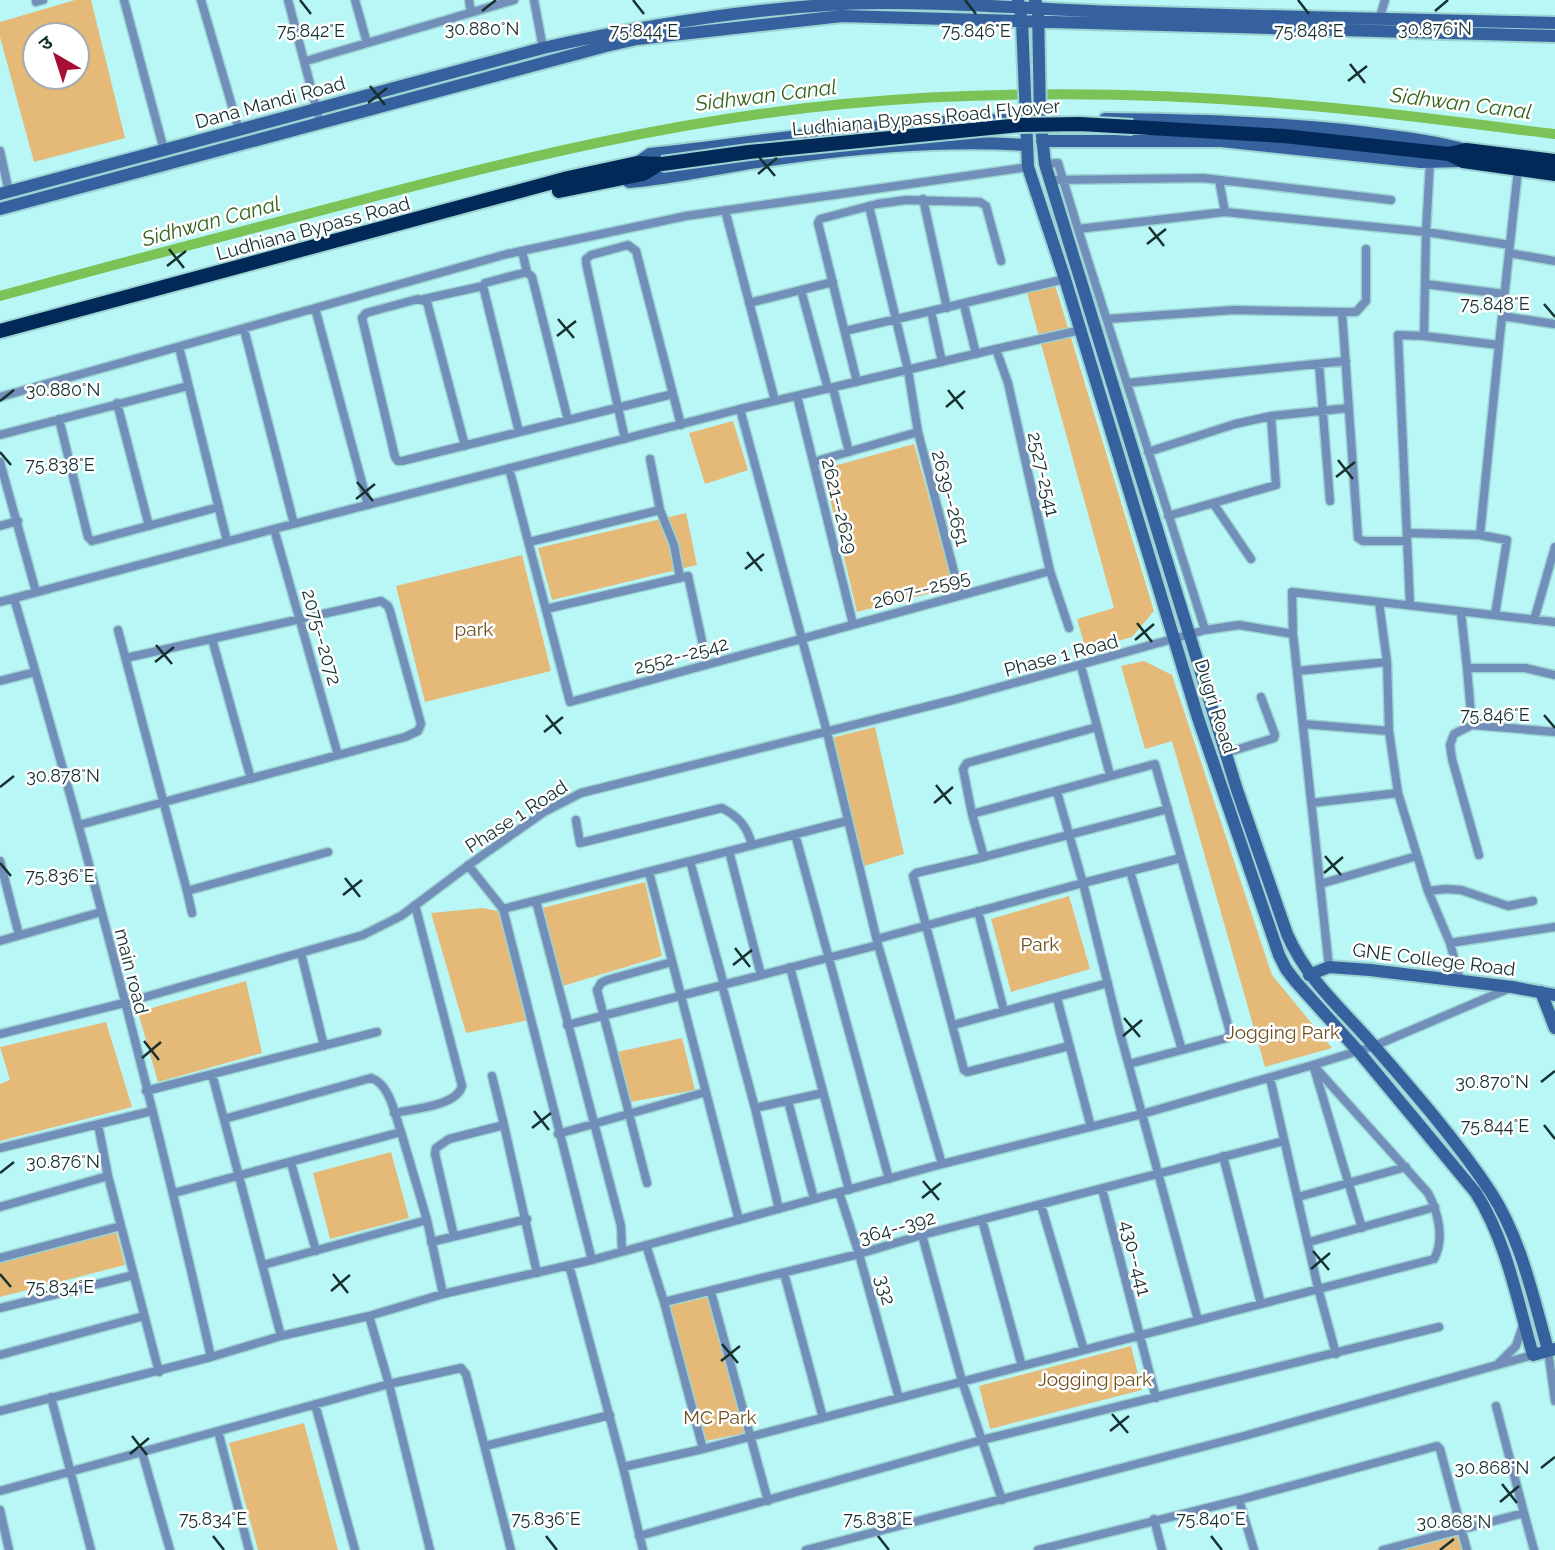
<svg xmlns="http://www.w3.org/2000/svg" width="1555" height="1550" font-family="Raleway,'Noto Sans Devanagari',sans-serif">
  <rect width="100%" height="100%" fill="#b9f7f7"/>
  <path fill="#e5ba79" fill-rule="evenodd" d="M75 0H91L125 138 34 162 0 37V22ZM35 35H77V77H35Z
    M1055 285 1154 611 1132 637 1086 650 1077 619 1114 608 1027 293Z
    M733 421 748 470 705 484 689 433Z
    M914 444 954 587 857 612 823 469Z
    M686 513 697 565 552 600 538 548Z
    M522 555 551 671 425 702 396 586Z
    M1144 661 1172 675 1272 975 1332 1048 1265 1067 1172 741 1145 749 1121 666Z
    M875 727 904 854 864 866 831 738Z
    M645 882 662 956 563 986 542 908Z
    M1069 896 1090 969 1011 992 991 919Z
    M483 908 503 912 529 1020 466 1033 431 913Z
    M246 981 262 1053 158 1082 138 1012Z
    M106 1022 132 1107 0 1141V1084L10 1080 0 1047Z
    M682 1038 695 1090 630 1102 617 1052Z
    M391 1152 409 1218 330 1239 313 1173Z
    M116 1231 125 1265 0 1297V1261Z
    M708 1297 745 1433 706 1441 670 1306Z
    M1131 1346 1142 1390 990 1429 979 1386Z
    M304 1423 338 1550H258L229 1443Z
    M1464 1533 1468 1550H1400Z"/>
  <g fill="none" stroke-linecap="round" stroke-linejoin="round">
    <path stroke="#7bc357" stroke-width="10" d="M0 296C120 263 240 231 361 200 520 158 679 120 843 104 1006 89 1171 92 1334 108 1408 115 1481 125 1555 134"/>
    <defs>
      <path id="street" d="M124 0 164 150
        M201 0 239 130
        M288 0 320 122
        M355 0 367 43
        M469 0 471 12
        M534 0 543 48
        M36 2 43 0
        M1379 20 1385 0
        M306 61 514 0
        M0 151 9 192
        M1045 164 1058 163 1078 229 1225 212 1426 232 1510 245
        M1050 180 1203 178 1391 200
        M1219 180 1225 212
        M923 199 947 308
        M869 206 908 370 918 432
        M725 210 775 401
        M1366 249V301L1356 312H1342L1358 538 1363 541H1407
        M522 251 527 272
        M1509 253 1555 261
        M1425 284 1504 294
        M801 290 828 389
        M424 299 483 286
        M749 303 833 282
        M964 305 976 354
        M315 308 368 505
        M1502 316 1554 324
        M1107 319 1234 310 1342 312
        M244 329 294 524
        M845 331 931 311
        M1424 336 1499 345 1518 170
        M179 347 227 541
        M942 362 931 311 1065 279
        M1319 364 1330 501
        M857 382 818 223 820 219 877 204 906 200 980 202 986 206 1001 261
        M1127 383 1346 361
        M833 388 849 452
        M797 396 853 624
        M0 397 507 254 686 216 1028 167
        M117 403 149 526
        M740 409 996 349
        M59 419 88 537 92 541 219 507
        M519 432 483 286 485 283 527 272 532 277 568 420
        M0 435 188 386
        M625 439 586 263V259L591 255 628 245 636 251 681 425
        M465 446 427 302 418 299 366 313 362 318 395 457 398 461H402L673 394
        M1148 452 1235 424 1271 416
        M650 459 660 510 674 545 680 578
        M0 462 36 592
        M813 462 918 432 960 595
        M509 468 570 702 1050 571
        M1213 503 1251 559
        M1168 516 1276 485 1271 416 1349 408
        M0 526 18 521
        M274 529 338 755
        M1408 533 1480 535 1507 540 1495 615
        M1480 535 1499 345
        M529 542 660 510
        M14 598C88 849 153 1102 211 1357L281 1336 369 1316
        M0 602 274 529 740 409 827 732 878 945 942 1164
        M1410 605 1398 335 1424 336 1426 232 1430 162
        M546 609 688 576 707 664
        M1461 612 1467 668
        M1534 620 1555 547
        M1069 628 1050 571 1008 383 996 349 1081 330
        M118 630 187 891 328 852
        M1205 630 1239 625 1293 634
        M212 639 251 779
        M1387 662 1389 731
        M1081 666 1110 775
        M1297 671 1387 662 1379 602
        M0 681 35 672
        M1303 724 1389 731 1398 793 1428 891 1450 943
        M1472 725 1467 668H1525L1555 675
        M1226 753 1274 738 1275 735 1261 697
        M1311 803 1398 793
        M972 814 963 769 967 763 1097 727
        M576 820 580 843 722 808C739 817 747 826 752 845
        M79 825 405 737 418 731 421 724 390 611 388 606 381 601 126 658
        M795 834 889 1179
        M729 851 761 975
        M1479 855 1452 759 1450 745 1454 734 1472 725 1555 732
        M984 857 1168 809
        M1181 858 1083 883 1120 1033 1198 1320
        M0 861 19 935
        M690 861 724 985
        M468 865 503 909 847 821
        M1130 871 1182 1050
        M649 872 739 1220
        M1320 884 1417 856
        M187 891 192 913
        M1428 891 1446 889 1461 890 1508 906 1533 901
        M536 901 621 1226 622 1251
        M503 909 592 1260
        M978 911 1004 1011
        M877 939 1083 883 1057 792
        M0 941 101 912
        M301 953 324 1046
        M790 967 849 1190
        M1329 967 1293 634 1292 592 1555 622
        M1461 983 1450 943 1555 927
        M722 985 755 1108
        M1057 998 1091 1127
        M567 1025 878 945
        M953 1025 1108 983
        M0 1034 124 1003 363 935 401 916 473 862 544 812 581 793 953 700 1205 630 1078 229
        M1069 1046 967 1072 964 1070 913 876 916 873 984 857 972 814 1155 764 1230 1032 1227 1038 1129 1064
        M1314 1068 1362 1228
        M212 1074 281 1336
        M492 1076 504 1125
        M1270 1078 1318 1288 1336 1354
        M146 1091 377 1032
        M788 1101 814 1199
        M394 1113C413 1109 457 1106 462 1086L415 905
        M224 1119 371 1078C390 1084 395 1115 401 1132
        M98 1124 108 1176 159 1372
        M558 1134 706 1092
        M0 1148 152 1111
        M1223 1156 1261 1304
        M291 1163 316 1251
        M647 1183 597 990 601 983 607 980 672 962
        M1102 1189 1156 1398
        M839 1192 859 1254 899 1398
        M174 1193 401 1132 427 1220 443 1294
        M1298 1197 1406 1167
        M1041 1205 1084 1350
        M0 1207 108 1176
        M779 1209 755 1108 823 1093
        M982 1220 1022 1366
        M922 1235 962 1381 1002 1500
        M454 1236 435 1154 436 1148 449 1139 504 1125 537 1273
        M431 1242 527 1219
        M1309 1242 1435 1207
        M646 1245 664 1302
        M0 1258 121 1226
        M263 1265 427 1220
        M569 1265 623 1467 643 1550
        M784 1273 823 1418
        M711 1292 768 1501
        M0 1308 134 1275
        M1548 1350 1555 1401
        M0 1355 144 1316
        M1498 1364 1516 1346 1524 1322
        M51 1397 91 1550
        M315 1404 355 1550
        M1496 1406 1524 1513
        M0 1411 211 1357
        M218 1431 249 1550
        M485 1446 610 1415
        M703 1449 664 1302 859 1254 922 1235 1284 1141
        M142 1452 170 1550
        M623 1467 703 1449 1434 1259C1445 1239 1438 1212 1428 1193L1313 1065
        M0 1491 389 1384 369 1316 443 1294 592 1260 942 1164 1142 1114 1313 1065 1374 1046 1510 988
        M1239 1500 1254 1550
        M0 1510 9 1550
        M1154 1519 1162 1550
        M639 1536 982 1440 1439 1327
        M430 1550 389 1384 461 1368 466 1374 511 1550
        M806 1550 1244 1436 1533 1355
        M1038 1550 1239 1500 1437 1446 1440 1449 1467 1550
        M1383 1550 1524 1513 1534 1550"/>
      <path id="secondary" d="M1018 0 1022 21 1028 167 1065 279 1198 718 1279 955 1286 969 1296 982 1359 1052 1476 1193C1507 1242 1517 1300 1533 1355L1555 1349
        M1035 0 1038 10 1040 117 1045 164 1237 790 1287 934C1307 980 1342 1009 1374 1046 1414 1092 1456 1140 1490 1191 1521 1238 1533 1297 1548 1350
        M1042 141H1221L1421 162 1463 161 1466 150C1432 140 1397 137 1361 132 1276 122 1191 120 1105 119
        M637 163 650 154C770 141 889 120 1010 120
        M629 182C672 179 715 168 757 162 845 149 937 139 1025 145
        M0 194 543 48C641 26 741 10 841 4 932 0 1025 9 1116 12 1262 16 1409 20 1555 23
        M0 209 606 46 637 39 842 16 1555 36
        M1309 975 1329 967 1370 970 1512 987 1555 995
        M1541 992 1555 1028"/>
      <path id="highway" d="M1133 127 1284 136 1449 154 1463 161 1555 174
        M1449 154 1466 150 1555 161
        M559 191 643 174 658 165
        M0 331 568 178 637 163 662 164"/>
    </defs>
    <use href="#street" stroke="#9cd3d3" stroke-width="11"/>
    <use href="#secondary" stroke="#9cd3d3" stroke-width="16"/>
    <use href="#highway" stroke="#9cd3d3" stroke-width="18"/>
    <use href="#street" stroke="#718fb9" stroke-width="8"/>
    <use href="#secondary" stroke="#35629e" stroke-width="12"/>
    <use href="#highway" stroke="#022958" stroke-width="14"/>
    <defs>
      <path id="highway-bridge" d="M662 164 749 152 1020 125 1079 124 1133 127"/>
    </defs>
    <use href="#highway-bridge" stroke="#9cd3d3" stroke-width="18" stroke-linecap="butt"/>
    <use href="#highway-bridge" stroke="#022958" stroke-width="14"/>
  </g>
  <path fill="none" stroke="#173030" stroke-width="2.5" d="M300 0 311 14M633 0 644 14M965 0 976 14M1298 0 1309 14M482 11 496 0M1435 11 1448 0M1350 64 1365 83M1348 81 1367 66M370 86 385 105M368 103 387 88M759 157 775 176M758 174 777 158M1149 227 1164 246M1147 244 1166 229M169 249 184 268M167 266 186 251M1544 304 1555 317M558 319 574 338M557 336 576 321M948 390 963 409M0 401 14 390M946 407 965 391M0 452 11 465M1338 460 1353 479M1336 477 1355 462M357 482 373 501M356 499 375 484M747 552 762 571M745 569 764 554M1137 623 1152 642M1135 640 1154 624M156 645 172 664M155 662 174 647M546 715 561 734M1544 715 1555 728M544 732 563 717M936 785 951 804M0 787 14 776M934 803 953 787M1325 856 1341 875M0 863 11 876M1324 873 1343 857M345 878 360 897M343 895 362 880M735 948 750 967M733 965 752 950M1124 1018 1140 1037M1123 1036 1142 1020M144 1041 159 1060M142 1058 161 1042M1541 1082 1555 1071M534 1111 549 1130M1544 1125 1555 1139M532 1128 551 1113M0 1173 14 1162M923 1181 939 1200M922 1198 941 1183M1313 1251 1329 1270M1311 1269 1330 1253M0 1274 11 1287M333 1274 348 1293M331 1291 350 1275M722 1344 738 1363M721 1361 740 1346M1112 1414 1128 1433M1110 1431 1129 1416M132 1436 147 1455M130 1454 149 1438M1541 1468 1555 1457M1502 1484 1517 1503M1500 1502 1519 1486M213 1536 224 1550M546 1536 557 1550M878 1536 889 1550M1211 1536 1222 1550M1440 1550 1454 1539"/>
  <g text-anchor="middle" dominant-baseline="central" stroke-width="5" stroke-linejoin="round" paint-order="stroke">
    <g font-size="19" fill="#173030" stroke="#fff">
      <text transform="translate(270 102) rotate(-15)">Dana Mandi Road</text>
      <text transform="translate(926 117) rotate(-5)">Ludhiana Bypass Road Flyover</text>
      <text transform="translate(313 228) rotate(-15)">Ludhiana Bypass Road</text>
      <text transform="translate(1044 474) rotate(77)">2527-2541</text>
      <text transform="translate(951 498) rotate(75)">2639--2651</text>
      <text transform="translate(840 506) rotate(76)">2621--2629</text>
      <text transform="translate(921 589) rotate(-15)">2607--2595</text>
      <text transform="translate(322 637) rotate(74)">2075--2072</text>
      <text transform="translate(681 655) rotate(-15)">2552--2542</text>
      <text transform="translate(1061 655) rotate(-15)">Phase 1 Road</text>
      <text transform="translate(1216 706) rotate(72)">Dugri Road</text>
      <text transform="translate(516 816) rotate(-33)">Phase 1 Road</text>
      <text transform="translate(1434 959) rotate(7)">GNE College Road</text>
      <text transform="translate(132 971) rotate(76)">main road</text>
      <text transform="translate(897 1227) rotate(-16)">364--392</text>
      <text transform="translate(1136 1258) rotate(76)">430--441</text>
      <text transform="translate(886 1290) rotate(75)">332</text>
    </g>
    <g font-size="19" fill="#6d4f1f" stroke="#fff">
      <text x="474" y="629">park</text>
      <text x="1040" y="944">Park</text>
      <text x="1283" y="1032">Jogging Park</text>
      <text x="1095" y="1379">Jogging park</text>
      <text x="720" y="1417">MC Park</text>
    </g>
    <g font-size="21" font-style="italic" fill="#36641c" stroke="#fff">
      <text transform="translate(766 95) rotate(-7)">Sidhwan Canal</text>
      <text transform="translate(1461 103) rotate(7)">Sidhwan Canal</text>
      <text transform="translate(211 221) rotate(-15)">Sidhwan Canal</text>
    </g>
  </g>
  <g font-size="18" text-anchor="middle" fill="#173030" stroke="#fff" stroke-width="5" stroke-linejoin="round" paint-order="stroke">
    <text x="482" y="35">30.880°N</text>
    <text x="1435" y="35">30.876°N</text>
    <text x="311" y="37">75.842°E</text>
    <text x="644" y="37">75.844°E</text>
    <text x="976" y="37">75.846°E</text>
    <text x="1309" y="37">75.848°E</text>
    <text x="1495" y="310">75.848°E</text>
    <text x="63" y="396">30.880°N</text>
    <text x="60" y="471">75.838°E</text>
    <text x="1495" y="721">75.846°E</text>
    <text x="63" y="782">30.878°N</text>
    <text x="60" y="882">75.836°E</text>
    <text x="1492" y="1088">30.870°N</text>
    <text x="1495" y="1132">75.844°E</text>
    <text x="63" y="1168">30.876°N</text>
    <text x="60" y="1293">75.834°E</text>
    <text x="1492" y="1474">30.868°N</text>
    <text x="213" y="1525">75.834°E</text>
    <text x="546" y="1525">75.836°E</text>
    <text x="878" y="1525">75.838°E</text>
    <text x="1211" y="1525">75.840°E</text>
    <text x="1454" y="1528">30.868°N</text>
  </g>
  <g transform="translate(56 56) rotate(321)"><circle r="33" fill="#ffffff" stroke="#a2acac" stroke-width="2"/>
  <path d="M0-5L12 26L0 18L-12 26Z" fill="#a70d35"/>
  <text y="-10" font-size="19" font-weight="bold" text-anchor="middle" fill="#173030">उ</text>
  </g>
</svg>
